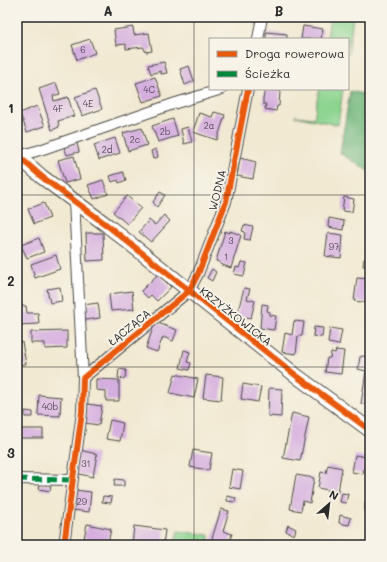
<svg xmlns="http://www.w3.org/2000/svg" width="387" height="562" font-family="Mali,sans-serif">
  <rect width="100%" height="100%" fill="#f7f3e8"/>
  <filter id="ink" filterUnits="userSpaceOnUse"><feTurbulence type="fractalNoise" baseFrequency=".025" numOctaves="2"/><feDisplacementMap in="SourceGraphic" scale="8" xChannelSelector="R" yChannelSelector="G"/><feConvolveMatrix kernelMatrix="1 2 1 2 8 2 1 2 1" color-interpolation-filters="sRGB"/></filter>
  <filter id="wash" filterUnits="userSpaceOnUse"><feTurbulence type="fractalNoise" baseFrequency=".012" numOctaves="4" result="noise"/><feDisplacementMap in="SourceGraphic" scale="16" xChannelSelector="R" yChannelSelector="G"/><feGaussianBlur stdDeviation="0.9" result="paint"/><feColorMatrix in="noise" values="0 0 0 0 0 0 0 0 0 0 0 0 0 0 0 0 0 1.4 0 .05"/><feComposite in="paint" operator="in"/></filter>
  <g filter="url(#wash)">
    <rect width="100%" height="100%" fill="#f1e9d1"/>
    <path fill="#8bd48f" stroke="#5b805d" d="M330 17H353L348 55V39H327Z
      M319 89H343L338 125 295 116 314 118Z
      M178 531 209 535V545H174Z"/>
    <path fill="#70b67a" stroke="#4e7052" d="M350 91 363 94 370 114V172L340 153Z"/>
    <g id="blocks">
      <path fill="#d5addf" d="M299 17H315L314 21 299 19Z
        M303 26 323 29 321 39H301Z
        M133 27 134 35 149 33 152 51 146 52 143 47 126 49V44L116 45 114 30Z
        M266 32 287 34V39H266Z
        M90 39 95 53 77 60 72 45Z
        M164 62 167 73 161 74V71L151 74 148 65Z
        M189 66 194 81 185 85 180 69Z
        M155 77 162 96 143 102 136 83Z
        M56 83 60 94 53 96 54 101 68 97 74 116 58 121 59 127 52 130 39 89Z
        M265 89 280 91 279 106H277L276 111 265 109 266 104H263V99Z
        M95 90 102 109 82 116 75 97Z
        M37 106 45 126 27 132 20 113Z
        M214 112 225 115 217 140 193 132 199 113 212 117Z
        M173 119 178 136 158 142 152 126Z
        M188 127 192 142 184 144 181 129Z
        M142 128 147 145 128 151 123 133Z
        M115 138 120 153 99 160 94 145Z
        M77 143 79 152 67 155 64 147Z
        M156 149 158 157 153 159 151 151Z
        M74 156 80 179 65 183 58 160Z
        M240 158 256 162 253 179 237 176Z
        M123 172 126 180 119 183 118 180 112 182 110 176Z
        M103 180 108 194 94 199 88 185Z
        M160 192 165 195 157 207 153 202Z
        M127 196 141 208 127 224 113 212Z
        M344 197 354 199 352 212 342 211Z
        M44 203 50 218 34 224 28 209Z
        M164 215 170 221 151 242 139 232 149 220 155 225Z
        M329 218 344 221 343 230 328 227Z
        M244 225 253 227 250 240 244 239 245 232 242 231Z
        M225 231 230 233V231L241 235 231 268 220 264V262L216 261Z
        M86 233H103L104 260 87 261Z
        M328 233 343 235 341 258 325 256Z
        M39 238 44 252 27 258 21 245Z
        M56 255 60 269 35 278 31 264Z
        M364 259 370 260V267L363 266Z
        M241 262 247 263 244 276 234 274 236 267 239 268Z
        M212 269 216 272 212 281 207 278Z
        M158 274 171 287 157 301 151 295 148 298 141 291Z
        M357 278 370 279V303L354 301Z
        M60 287 62 301 50 303 47 289Z
        M244 288 250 289 247 299 255 301 251 318 237 315Z
        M132 291 134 309 111 311 109 294Z
        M98 303 100 318 85 320 83 305Z
        M262 304 268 305 267 311 270 312V315L276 316 274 330 260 328Z
        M17 306H26L27 313H38L39 324 17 325Z
        M294 321 304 322 302 336H298L296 354 282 352 285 333 292 335Z
        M155 322 177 330 173 341 163 337 157 352 146 348Z
        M314 327 323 328 322 337 313 336Z
        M330 328 342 330 339 345 328 343Z
        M67 331V348L45 349V343H31V332Z
        M17 342H22L26 364 17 365Z
        M184 350 190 352 187 362 191 363 189 370 180 368Z
        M336 350 344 351 341 374 325 372 327 358H330L331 352 335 353Z
        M362 356 370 357V405L361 404 366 371 358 369 360 357Z
        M119 369 126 370 125 379 118 378Z
        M175 374 198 379 194 398 170 393Z
        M206 375 223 377 221 400 203 398Z
        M96 379 119 380V401H106V391L96 390Z
        M243 384 261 387 258 402 241 399Z
        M269 388 282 389 281 417 268 416Z
        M39 395 61 397 60 416 38 415Z
        M87 404 102 406 99 425 84 423Z
        M25 411 33 412V417H25Z
        M292 413 309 417 300 461 283 458Z
        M110 420 123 423 120 441 106 439Z
        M19 429H43V438H19Z
        M79 450 97 454 93 477 74 473Z
        M193 450 212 453 209 470 190 467Z
        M355 455 366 457 363 474 352 472Z
        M328 465 342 468 338 492 318 488 321 472 326 473Z
        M232 469 243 471 240 489 229 487Z
        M369 474H370V487H367Z
        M296 475 314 478 310 503 303 501 301 511 290 509Z
        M115 479 124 480V486H114Z
        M40 484 51 485 50 491 39 489Z
        M75 490 91 492 89 512 73 510Z
        M342 493 348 494 346 503 340 502Z
        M103 496 112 497 111 503 102 502Z
        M227 496 236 498 235 502 227 501Z
        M365 503H370V512L365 511Z
        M221 509 229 511 223 531 232 534 229 545H210Z
        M340 515 351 518 349 525 339 523Z
        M87 524 111 529 108 543 84 538Z
        M288 525 296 529 294 535 286 531Z
        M134 526 165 530 163 545H132Z"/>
    </g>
  </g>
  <g filter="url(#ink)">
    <use href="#blocks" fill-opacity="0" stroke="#494844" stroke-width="1"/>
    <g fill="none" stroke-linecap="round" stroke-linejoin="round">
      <defs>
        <path id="street" d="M258 39 262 17
          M18 156 40 150 176 103 222 89
          M83 378 189 291 198 274 226 202 248 89
          M17 479 72 480
          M64 545 82 412 83 378 74 201"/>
        <path id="secondary" d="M17 155 42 177 108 226 298 377 370 430"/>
      </defs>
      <use href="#street" stroke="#494844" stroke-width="12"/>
      <use href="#secondary" stroke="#494844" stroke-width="16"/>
      <use href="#street" stroke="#fff" stroke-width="10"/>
      <use href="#secondary" stroke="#fff" stroke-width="14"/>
      <path stroke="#00873e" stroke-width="5" stroke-dasharray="10 5" stroke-linecap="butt" d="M17 479 72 480"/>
      <defs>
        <path id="cycleway" d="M17 155 42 177 108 226 298 377 370 430
          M64 545 82 412 83 378 189 291 198 274 226 202 248 89"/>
      </defs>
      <use href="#cycleway" stroke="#f7f3e8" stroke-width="8"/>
      <use href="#cycleway" stroke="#e8590c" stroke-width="6"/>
    </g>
  </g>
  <path fill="none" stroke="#2b2b2b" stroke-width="1" stroke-opacity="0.55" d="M194 17V545M17 195H370M17 367H370"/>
  <g text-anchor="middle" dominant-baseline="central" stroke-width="4" stroke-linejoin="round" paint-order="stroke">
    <g font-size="9" fill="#564c58">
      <text x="83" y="49">6</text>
      <text x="149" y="89">4C</text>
      <text x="88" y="103">4E</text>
      <text x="58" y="108">4F</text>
      <text x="209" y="125">2a</text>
      <text x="165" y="131">2b</text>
      <text x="135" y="139">2c</text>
      <text x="107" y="149">2d</text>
      <text x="231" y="240">3</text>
      <text x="334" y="246">97</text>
      <text x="226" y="256">1</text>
      <text x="50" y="406">40b</text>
      <text x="86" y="463">31</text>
      <text x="82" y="501">29</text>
    </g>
    <g font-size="11" fill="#2b2b2b" stroke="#f7f3e8">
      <text transform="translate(217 190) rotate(-76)">WODNA</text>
      <text transform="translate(236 316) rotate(38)">KRZYŻKOWICKA</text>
      <text transform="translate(129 327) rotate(-39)">ŁĄCZĄCA</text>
    </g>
  </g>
  <rect width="387" height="562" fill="none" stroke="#f7f3e8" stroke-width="44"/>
  <rect x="209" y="38" width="140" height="52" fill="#f7f3e8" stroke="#a5a39c"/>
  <rect x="217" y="51" width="20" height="6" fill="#e8590c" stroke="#a5a39c"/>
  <text x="245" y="58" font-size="12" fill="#2b2b2b">Droga rowerowa</text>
  <rect x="217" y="71" width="20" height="6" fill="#00873e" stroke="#a5a39c"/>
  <text x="245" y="78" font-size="12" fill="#2b2b2b">Ścieżka</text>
  <g transform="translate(329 504) rotate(28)" stroke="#f7f3e8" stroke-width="3" paint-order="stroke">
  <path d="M0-3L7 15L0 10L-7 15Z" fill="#2b2b2b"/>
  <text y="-6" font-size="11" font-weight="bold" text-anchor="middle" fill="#2b2b2b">N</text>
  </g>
  <rect x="22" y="22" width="343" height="518" fill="none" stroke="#2b2b2b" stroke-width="1.5"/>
  <g font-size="13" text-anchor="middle" font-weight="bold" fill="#2b2b2b">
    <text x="108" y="16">A</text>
    <text x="279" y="16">B</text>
    <text x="11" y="113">1</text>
    <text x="11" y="286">2</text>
    <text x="11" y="458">3</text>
  </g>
</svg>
